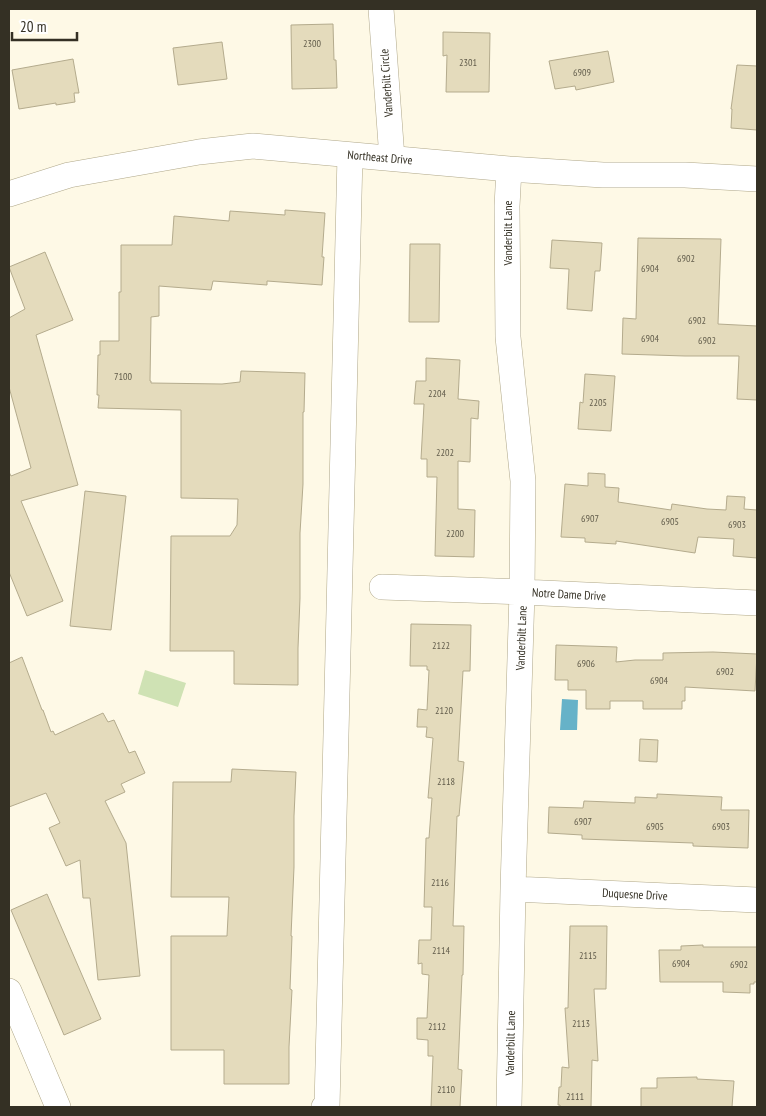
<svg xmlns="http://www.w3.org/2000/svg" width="766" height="1116" font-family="'PT Sans Narrow',sans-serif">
  <rect width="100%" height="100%" fill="#fef9e6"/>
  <path fill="#cfe2b4" d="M145 670 186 683 178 707 138 694Z"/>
  <path fill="#66b2c8" d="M562 699 578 700 577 730H560Z"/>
  <path fill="#e4dbbc" stroke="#b4ab8d" d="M333 24 334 60H336L337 88 292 89 291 25Z
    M443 32 490 33 489 92H446L447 55 443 56Z
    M222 42 227 79 178 85 173 48Z
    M608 51 614 82 576 90 575 86 555 89 549 61Z
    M73 59 79 93H74L75 102 56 105V103L19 109 12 70Z
    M737 65 757 66V130L731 128 732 109H731Z
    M285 210 325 213 322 257H324L322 285 267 281V285L213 281 211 290 159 286V316L151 317 150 381H151V383L222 384 240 382 241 371 305 373 304 412H303V484L300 533V598L298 648V685L234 684V651H170L171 536H230L237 525 238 499 181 498V410L98 408 99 395H97L98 355H100V341H119V292H121V245H172L174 216 229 221 230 211 285 215Z
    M638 238 721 239 718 324 757 326V400L737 399 739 356H685L622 354 623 318 636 319Z
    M552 240 602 243 600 271H595L592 311 567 309 569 269 550 268Z
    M410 244H440L439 322H409Z
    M45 252 73 320 36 335 78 485 21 501 63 601 27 616 9 572V472L11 476 31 468 9 387V318L25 309 9 267Z
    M426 358 460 360 458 399 479 401 478 419 471 418 470 462 458 461V509L475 510 474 557 435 556 437 477H427V459H421L424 404H414L416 381H426Z
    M585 374 615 376 611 431 578 429 580 402 583 403Z
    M588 473 605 474V487L619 488 618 502 671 510 672 504 707 509 726 510 727 496 745 497 744 509 757 510V558L733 556 734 539 698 537 695 553 616 541V544L585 542V538L561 537 565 484 588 486Z
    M85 491 126 496 111 630 70 626Z
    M411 624 471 625 470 671H463L458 761 464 762 459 816H457L453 926H464L463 975H462L458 1069 462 1070 460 1107H431L433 1056H428V1040L417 1039V1018H427L429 975 422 974V963L418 964 419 940H431L432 907H424L426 838H429L432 798H428L433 738 426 737 427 727H417L418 709 427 710 429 670H427V666H410Z
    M556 645 617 647 616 662 635 660H663V653L713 652 757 654 755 691 685 687V701H682V709H643V701H610V709H586V690H568V680H555Z
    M22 657 42 710H43L51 732 53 731 55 735 103 713 108 722 114 720 129 753 135 751 145 773 121 784 125 792 105 801 126 843 140 976 98 980 90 898H83L80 860 66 866 49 828 60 823 46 793 9 807V663Z
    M640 739 658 740 657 762 639 761Z
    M232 769 296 772 294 816V867L291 936H292L290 989 292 990 289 1047V1084H224V1050H171V936H227L229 897H171L173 782H231Z
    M657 794 722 797 721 810H749L748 848 693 846V843L582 839V835L548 833 549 807 583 808 584 801 635 803V797L657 798Z
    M47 894 101 1019 64 1035 11 910Z
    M570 926H607L606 989H594L598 1061 592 1060 591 1107H560V1105H558L559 1087H561L562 1067 569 1068 565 1008H568Z
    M703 945V947H757V982H754V984H750V993L723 992V982H660L659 950H681V946Z
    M697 1077V1079L734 1081 732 1107H641V1088H657V1078Z"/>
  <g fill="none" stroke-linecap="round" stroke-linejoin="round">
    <defs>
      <path id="minor" d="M381 9 392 158
        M9 194 69 175 199 152 253 146 509 169 603 175H685L757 179
        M382 587 522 592 757 603
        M513 889 757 900
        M9 991 58 1107
        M324 1107H327L350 155
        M509 1107 513 889 522 592 523 481 508 337 507 206 509 169"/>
    </defs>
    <use href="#minor" stroke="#afa789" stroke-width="26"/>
    <use href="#minor" stroke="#fff" stroke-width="25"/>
  </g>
  <g text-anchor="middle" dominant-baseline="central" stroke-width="5" stroke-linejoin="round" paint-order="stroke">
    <g font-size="10" fill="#605b4a">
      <text x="312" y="43">2300</text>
      <text x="468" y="62">2301</text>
      <text x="582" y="72">6909</text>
      <text x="686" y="258">6902</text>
      <text x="650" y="268">6904</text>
      <text x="697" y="320">6902</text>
      <text x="650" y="338">6904</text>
      <text x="707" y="340">6902</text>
      <text x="123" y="376">7100</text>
      <text x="437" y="393">2204</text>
      <text x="598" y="402">2205</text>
      <text x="445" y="452">2202</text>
      <text x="590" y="518">6907</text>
      <text x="670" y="521">6905</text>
      <text x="737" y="524">6903</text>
      <text x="455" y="533">2200</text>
      <text x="441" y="645">2122</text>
      <text x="586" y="663">6906</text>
      <text x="725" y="671">6902</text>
      <text x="659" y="680">6904</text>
      <text x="444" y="710">2120</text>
      <text x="446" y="781">2118</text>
      <text x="583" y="821">6907</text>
      <text x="655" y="826">6905</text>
      <text x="721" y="826">6903</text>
      <text x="440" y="882">2116</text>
      <text x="441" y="950">2114</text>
      <text x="588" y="955">2115</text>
      <text x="681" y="963">6904</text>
      <text x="739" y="964">6902</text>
      <text x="581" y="1023">2113</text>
      <text x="437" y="1026">2112</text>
      <text x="446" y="1089">2110</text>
      <text x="575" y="1096">2111</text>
    </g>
    <g font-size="12" fill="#343024" stroke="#fff">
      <text transform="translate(386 83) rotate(-94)">Vanderbilt Circle</text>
      <text transform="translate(380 157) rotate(5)">Northeast Drive</text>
      <text transform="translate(507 233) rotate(-90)">Vanderbilt Lane</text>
      <text transform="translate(569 594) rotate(3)">Notre Dame Drive</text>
      <text transform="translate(521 638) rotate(-88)">Vanderbilt Lane</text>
      <text transform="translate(635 894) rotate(3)">Duquesne Drive</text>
      <text transform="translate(510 1043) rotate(-89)">Vanderbilt Lane</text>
    </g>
  </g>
  <rect width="766" height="1116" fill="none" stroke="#343024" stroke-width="20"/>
  <path d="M12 32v8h65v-8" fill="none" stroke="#343024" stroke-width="2.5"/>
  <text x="20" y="32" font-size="15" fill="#343024" stroke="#ffffff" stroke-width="4" paint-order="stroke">20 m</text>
</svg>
